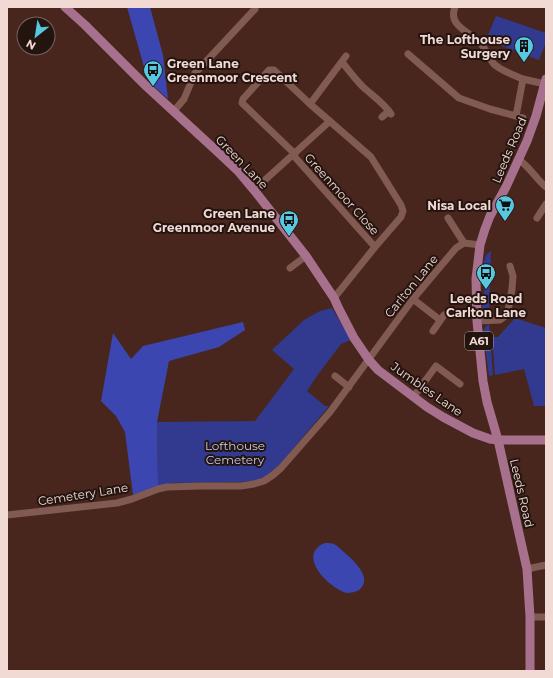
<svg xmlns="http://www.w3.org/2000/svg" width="553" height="678" font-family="Montserrat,sans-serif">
  <rect width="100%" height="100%" fill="#48261e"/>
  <path fill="#313a8e" d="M496 16 546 33V42L539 60 486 40Z
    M491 251V252L489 316 483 312C480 304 484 295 485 287 485 277 481 268 485 258 486 255 488 253 491 251Z
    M332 308 351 340 341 344 317 376 307 391 325 406H329L282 462 268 475 262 478 254 481 238 482 172 483 158 486 157 422 255 421 294 369 272 350 304 320 320 311Z
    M515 318 546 328V406H534L524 369 495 375 492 337H498Z
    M489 324 493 375 489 376 483 331 486 326Z"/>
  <path fill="#3c46b1" d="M127 7H150L163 55 168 99 148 81Z
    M243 322 245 330 219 347 169 361 157 422 158 486 133 495 125 432 116 416 101 401 113 333 131 359 143 346Z
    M325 543C328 543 332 543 334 544 338 546 341 550 344 552 353 560 374 578 359 590 356 592 351 593 347 593 330 589 295 555 325 543Z"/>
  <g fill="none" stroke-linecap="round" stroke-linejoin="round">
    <path stroke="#815a51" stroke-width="7" d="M455 7C447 27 472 32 481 44 487 50 489 60 495 65 502 71 514 75 523 79
      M408 54 459 98 490 109 523 118
      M342 62C349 71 355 79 363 87 373 96 384 103 391 114
      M310 104 346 56
      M174 111 184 99 195 73 200 68 255 9
      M516 116 523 79 545 84
      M382 117 389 111
      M295 154 242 103 243 99 269 70H274L310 104 371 157 401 205 403 211 401 217 375 247 334 298
      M293 155 375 247
      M519 160C530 167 536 179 546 187
      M254 190 330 121
      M448 218 464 243
      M537 218 546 204
      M290 268 306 256
      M413 299 440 320
      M477 321 500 320 507 315 508 311 512 289 513 276 510 266
      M433 331 444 315
      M335 376 349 387
      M414 396 436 366 460 384
      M7 515 117 503 132 499 158 489 167 487 200 486H241L254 484 264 481 273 475 281 468 330 412 413 299 456 248 464 243 480 245
      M527 569 546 565
      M530 617H546"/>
    <path stroke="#a7718d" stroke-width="9" d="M65 7 85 25 146 86 221 155 239 172 254 190 306 256 334 298 338 307 354 338 369 360 378 370 427 407 443 417 473 433 490 439 498 440H546
      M530 671V617L527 569 498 440 487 402 483 381 477 321 476 279 480 245 485 229 490 216 506 187 527 141 536 116 546 79"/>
  </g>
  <defs>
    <symbol id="building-pin" viewBox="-11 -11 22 30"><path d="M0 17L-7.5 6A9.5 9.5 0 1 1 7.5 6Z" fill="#56c9e1" stroke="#241410"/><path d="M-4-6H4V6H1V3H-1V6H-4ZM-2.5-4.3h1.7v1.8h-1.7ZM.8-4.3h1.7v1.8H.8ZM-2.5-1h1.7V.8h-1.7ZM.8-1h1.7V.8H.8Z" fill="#111"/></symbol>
    <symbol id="bus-pin" viewBox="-11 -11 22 30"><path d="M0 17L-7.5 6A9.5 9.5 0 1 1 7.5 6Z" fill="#56c9e1" stroke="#241410"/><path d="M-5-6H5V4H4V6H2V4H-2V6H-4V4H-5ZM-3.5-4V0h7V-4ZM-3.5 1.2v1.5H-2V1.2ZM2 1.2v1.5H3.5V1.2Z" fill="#111"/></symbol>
    <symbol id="supermarket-pin" viewBox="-11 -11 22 30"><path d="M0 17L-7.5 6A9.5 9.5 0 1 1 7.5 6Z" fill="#56c9e1" stroke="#241410"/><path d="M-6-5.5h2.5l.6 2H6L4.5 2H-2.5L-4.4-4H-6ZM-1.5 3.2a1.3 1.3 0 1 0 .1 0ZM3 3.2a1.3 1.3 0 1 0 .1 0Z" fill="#111"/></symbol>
  </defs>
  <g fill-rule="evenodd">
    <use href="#building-pin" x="513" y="35" width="22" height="30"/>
    <use href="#bus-pin" x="142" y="59" width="22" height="30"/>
    <use href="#supermarket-pin" x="494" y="194" width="22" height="30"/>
    <use href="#bus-pin" x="278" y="209" width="22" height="30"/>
    <use href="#bus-pin" x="475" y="262" width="22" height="30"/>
  </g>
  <g text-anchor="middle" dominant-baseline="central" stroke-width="4" stroke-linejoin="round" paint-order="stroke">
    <rect fill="#241410" stroke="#b49f99" stroke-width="1" x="465" y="332" width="28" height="18" rx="3"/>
    <g font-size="11" font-weight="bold" fill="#f1dad4">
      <text x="479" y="341">A61</text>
    </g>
    <g font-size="12" font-weight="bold" fill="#f1dad4" stroke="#241410" text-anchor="end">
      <text x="510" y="39">The Lofthouse<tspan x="510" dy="14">Surgery</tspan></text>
      <text x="167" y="63" text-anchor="start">Green Lane<tspan x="167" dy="14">Greenmoor Crescent</tspan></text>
      <text x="491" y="205">Nisa Local</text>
      <text x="275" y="213">Green Lane<tspan x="275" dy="14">Greenmoor Avenue</tspan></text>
      <text x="486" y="298" text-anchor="middle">Leeds Road<tspan x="486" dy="14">Carlton Lane</tspan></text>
    </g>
    <g font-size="12" fill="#f1dad4" stroke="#241410">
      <text transform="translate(509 150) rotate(-67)">Leeds Road</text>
      <text transform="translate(242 162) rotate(46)">Green Lane</text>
      <text transform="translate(342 194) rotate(48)">Greenmoor Close</text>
      <text transform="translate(411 286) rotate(-51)">Carlton Lane</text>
      <text transform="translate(427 389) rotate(35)">Jumbles Lane</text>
      <text transform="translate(522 493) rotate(77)">Leeds Road</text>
      <text transform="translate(83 494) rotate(-9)">Cemetery Lane</text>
    </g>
    <g font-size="12" fill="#c3cbe7" stroke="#241410">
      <text x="235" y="445">Lofthouse<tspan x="235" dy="14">Cemetery</tspan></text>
    </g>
  </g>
  <rect width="553" height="678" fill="none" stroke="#f1dad4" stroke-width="16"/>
  <g transform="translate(36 36) rotate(210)"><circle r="19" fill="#241410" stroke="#76635e"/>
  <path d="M0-3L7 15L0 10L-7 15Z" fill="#56c9e1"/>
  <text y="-6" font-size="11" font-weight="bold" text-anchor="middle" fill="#f1dad4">N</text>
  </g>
</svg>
